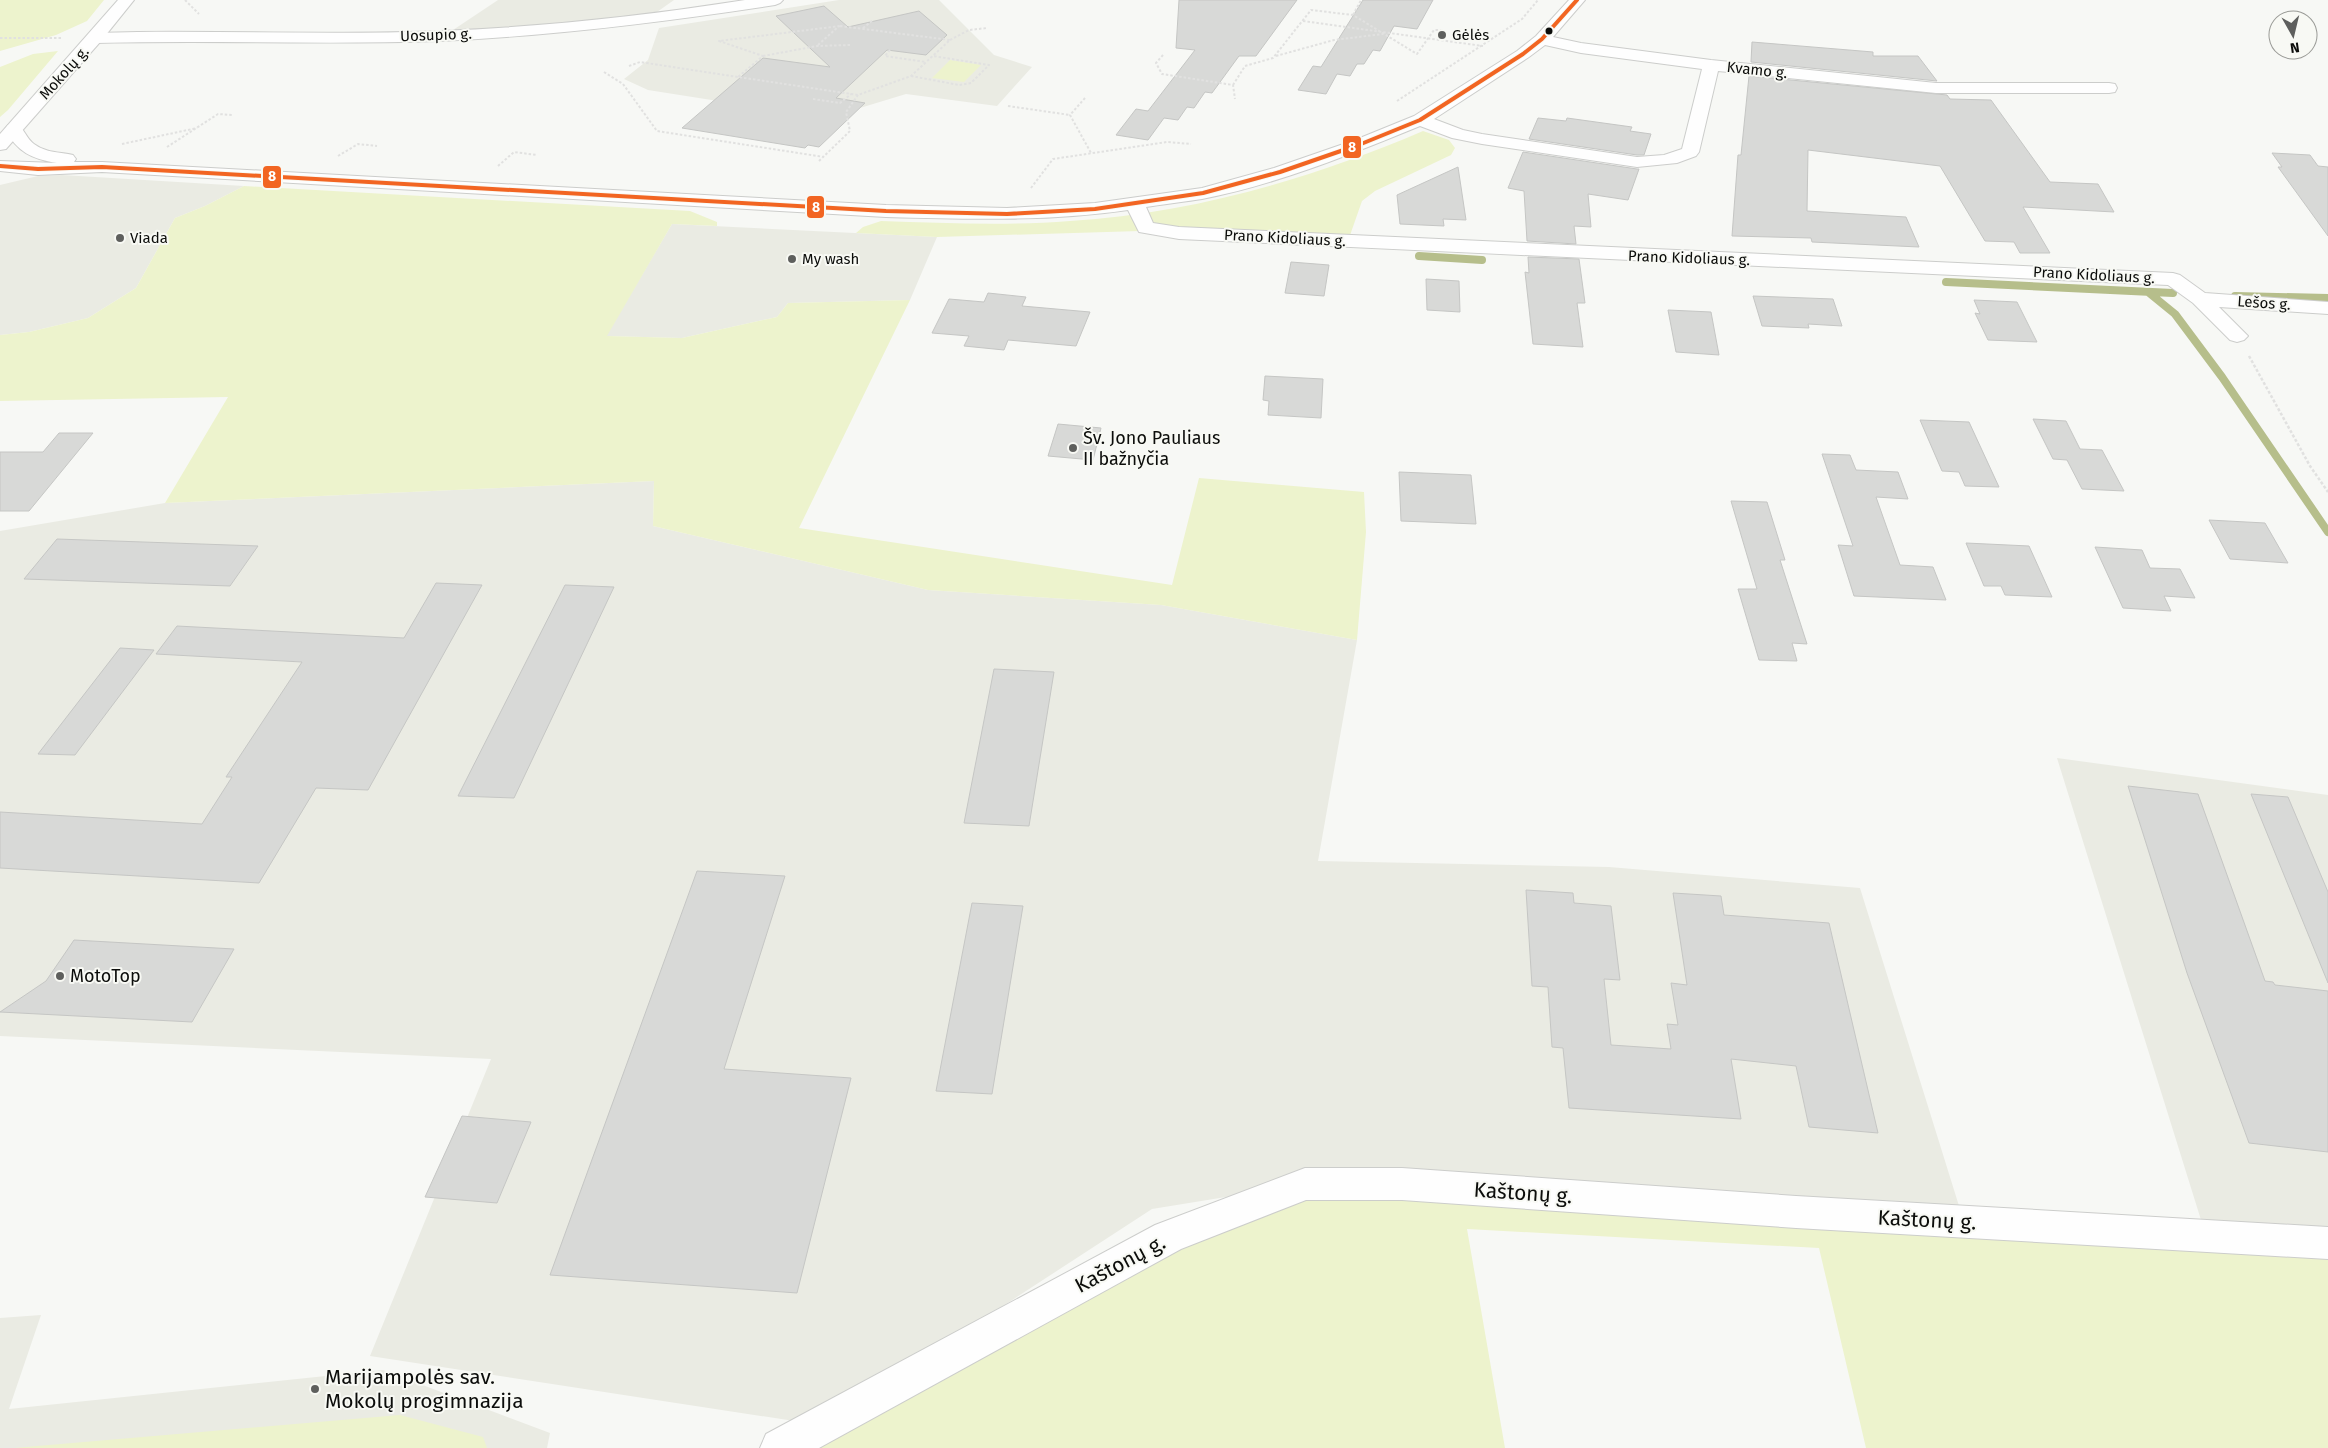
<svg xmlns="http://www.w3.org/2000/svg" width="2328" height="1448" font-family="'Fira Sans',sans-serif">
  <rect width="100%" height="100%" fill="#f7f8f5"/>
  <path fill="#eaebe3" d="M498 0H674L657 12 611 19 520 28 453 30Z
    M839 0H939L994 55 1032 67 997 106 906 94 827 118 648 90 624 79 648 60 659 28Z
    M62 175 244 186 205 206 175 218 136 288 88 318 29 332 0 335V185L38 176Z
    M672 224 937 237 910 300 788 303 777 317 682 338 606 336Z
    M654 481 653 526 928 590 1161 605 1357 640 1318 861 1609 867 1860 888 1964 1222 1305 1184 1152 1209 820 1425 370 1356 491 1059 0 1036V531L165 503Z
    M2057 758 2328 795V1243L2206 1236Z
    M41 1315 9 1409 383 1370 550 1433 547 1448H0V1318Z"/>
  <path fill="#edf3cd" d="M0 0H104L87 21 56 35 0 51Z
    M58 51 8 110 0 117V67L33 54Z
    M950 60 981 65 964 82 932 78Z
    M1423 131 1449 140 1455 148 1451 155 1375 191 1362 201 1348 241 1140 231 937 237 856 233 863 227 881 221C944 223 1007 226 1070 221 1193 213 1311 179 1423 131Z
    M244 186 690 211 717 222V226L672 224 607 336 682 338 777 317 788 303 910 300 799 528 1172 585 1199 478 1364 492 1366 532 1357 640 1161 605 928 590 653 526 654 481 165 503 228 397 0 401V335L29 332 88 318 136 288 175 218 205 206Z
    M1305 1184 2328 1243V1448H1866L1819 1248 1467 1229 1505 1448H780Z
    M400 1415 483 1437 487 1448H14Z"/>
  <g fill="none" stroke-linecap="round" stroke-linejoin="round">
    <path stroke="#b6be8b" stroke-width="8" d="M1419 256 1482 260
      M1946 282 2173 293
      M2148 292 2175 314 2222 377 2328 532
      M2235 296 2328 298"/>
  </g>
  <path fill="#d8d9d7" stroke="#c5c6c4" d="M1179 0H1297L1256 56H1239L1212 93 1205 92 1194 108 1187 107 1178 120 1164 118 1148 140 1116 135 1136 109 1148 111 1195 50 1176 48Z
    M1363 0H1433L1417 29 1394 26 1380 51 1373 50 1364 64H1357L1350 76 1337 74 1326 94 1298 90 1313 66 1321 67Z
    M824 6 848 27 919 11 947 35 926 55 887 50 836 98 865 103 819 147 808 145 805 148 682 128 763 58 830 67 776 16Z
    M1752 42 1873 52V56H1918L1937 81 1751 62Z
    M1749 76 1947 95 1950 99 1991 100 2050 182 2098 184 2114 212 2023 207 2050 253H2020L2014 242 1985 241 1940 166 1808 150 1807 211 1906 217 1919 247 1812 242 1811 238 1732 236 1738 155H1741Z
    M1538 118 1566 121 1567 118 1632 127 1630 131 1651 134 1644 155H1637L1529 139Z
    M1523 152 1637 169H1639L1628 200 1588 194 1591 227 1574 226 1576 244 1527 241 1524 191 1508 188Z
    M2272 153 2310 155 2318 166 2328 167V236L2278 167H2282Z
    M1458 167 1466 220 1443 219 1444 226 1400 224 1397 195Z
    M1528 257 1579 259 1585 303H1577L1583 347 1533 344 1525 272 1529 273Z
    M1291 262 1329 265 1324 296 1285 293Z
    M1426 279 1459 281 1460 312 1427 310Z
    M988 293 1026 297 1022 306 1090 312 1076 346 1008 340 1004 350 964 346 969 336 932 333 949 299 984 302Z
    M1753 296 1833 299 1842 326 1808 324 1809 328 1762 326Z
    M1974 300 2017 302 2037 342 1988 340 1975 313 1980 314Z
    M1668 310 1711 312 1719 355 1676 352Z
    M1265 376 1323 379 1321 418 1268 415 1269 401 1263 400Z
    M2033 419 2066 421 2080 449 2102 450 2124 491 2082 489 2067 460 2053 459Z
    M1920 420 1969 422 1999 487 1965 486 1959 472 1942 471Z
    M1058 424 1101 428 1093 460 1048 456Z
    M59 433H93L29 511H0V452H43Z
    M1822 454 1850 455 1856 470 1898 472 1908 499 1876 497 1900 565 1933 567 1946 600 1854 596 1838 545 1853 546Z
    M1399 472 1471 475 1476 524 1401 521Z
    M1731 501 1767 502 1785 560H1780L1807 644 1792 643 1797 661 1759 660 1738 589H1757Z
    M2209 520 2265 523 2288 563 2230 559Z
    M57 539 258 546 230 586 24 579Z
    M1966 543 2029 546 2052 597 2005 595 2001 586H1984Z
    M2095 547 2142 550 2150 568 2180 569 2195 598 2164 596 2171 611 2123 608Z
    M436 583 482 585 368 790 316 788 259 883 0 868V812L202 824 232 777H226L302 662 156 654 177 626 404 638Z
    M565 585 614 587 514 798 458 796Z
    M120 648 154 650 75 755 38 754Z
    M994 669 1054 672 1029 826 964 823Z
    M2128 786 2198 794 2265 981 2273 982 2275 985 2328 991V1152L2249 1143 2187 973Z
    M2251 794 2288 797 2328 892V983Z
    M697 871 785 876 724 1069 851 1078 797 1293 550 1275Z
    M1526 890 1573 893 1574 903 1611 906 1620 980 1604 979 1611 1045 1671 1049 1667 1024 1678 1025 1671 983 1687 985 1673 893 1721 896 1724 915 1829 923 1878 1133 1809 1127 1796 1066 1731 1059 1741 1119 1569 1108 1563 1048 1552 1047 1548 987 1532 986Z
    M972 903 1023 906 992 1094 936 1091Z
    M74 940 234 949 192 1022 0 1012 46 981Z
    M462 1116 531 1122 497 1203 425 1197Z"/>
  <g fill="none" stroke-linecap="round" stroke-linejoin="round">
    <defs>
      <path id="minor" d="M745 0H783L780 3 775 5C664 22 552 36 440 41 325 45 210 40 95 43L89 41 87 38 89 35 95 33 138 32C239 31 340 35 440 31 542 27 644 16 745 0Z
        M1569 0H1585L1553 37 1581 43 1711 60 1936 83H2109L2115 84 2117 88 2115 92 2109 93H1936L1718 71 1699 152 1696 156 1677 163 1637 167 1482 144 1452 138 1420 126C1352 154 1275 185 1202 199 1184 202 1164 204 1146 207L1153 223 1179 227 2173 273 2180 275 2205 293 2328 302V314L2219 307 2248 336 2244 340 2237 342 2230 340 2193 303 2168 285 1179 239 1139 232 1128 210C1047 222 967 219 886 217L102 172 38 175 0 171V161L57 163C32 159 17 152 5 129L8 125C24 121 23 136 34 144 46 153 60 152 73 155L76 159 74 162H102L886 205 1007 208 1095 203 1202 188 1274 168 1355 140 1414 116 1517 51 1536 36ZM1545 45 1581 53 1702 69 1682 149 1664 155 1637 157 1482 134 1463 130 1434 119 1529 57Z
        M1305 1168H1402L1796 1196 2328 1227V1259L1796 1228 1402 1200H1306L1181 1249 819 1448H760L766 1434 1155 1225Z"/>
      <path id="secondary" d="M118 0H134L101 41 6 149 0 150V134Z"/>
    </defs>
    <use href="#minor" stroke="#cccdcb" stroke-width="2"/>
    <use href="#secondary" stroke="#cccdcb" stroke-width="2"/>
    <path stroke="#e1e1e0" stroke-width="2" stroke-dasharray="2.5 2" stroke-linecap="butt" d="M185 0 199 14
      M1353 15 1361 0
      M1303 21 1483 46
      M840 26 950 40 911 76 858 95 738 77 763 56 719 41Z
      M863 28 873 20
      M0 38H62
      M950 40 969 30 987 28
      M818 45 839 26
      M890 50 885 56 926 62
      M1163 55 1156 63 1162 74 1233 85 1235 99
      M763 56 817 46 850 45
      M1276 56 1334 40 1383 34
      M629 66 640 62 738 77
      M604 72 623 84 657 131 824 157
      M911 76 959 85 971 83 989 65 933 56
      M1233 85 1245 66 1273 58 1311 10 1353 15 1417 54 1434 30H1444
      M1085 98 1070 115 1091 153
      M813 99 840 103 851 94
      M1397 101 1522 19 1538 0
      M1008 106 1070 115
      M122 144 197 128
      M167 147 218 114 232 115
      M338 156 358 144 377 146
      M819 161 850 131 846 112 858 95
      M498 166 514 152 537 155
      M1031 188 1053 159 1167 142 1191 144"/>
    <path stroke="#e1e1e0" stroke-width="2.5" stroke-dasharray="3 2" stroke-linecap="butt" d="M2249 356 2310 466 2328 492"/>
    <use href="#minor" fill="#fefefe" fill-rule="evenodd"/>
    <use href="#secondary" fill="#fefefe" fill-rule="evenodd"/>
    <defs>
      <path id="bus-1" d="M0 166 38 169 102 167 886 211 1007 214 1095 209 1203 193 1280 172 1361 144 1420 120 1523 54 1542 39 1577 0"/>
    </defs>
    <use href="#bus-1" stroke="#f8f9f4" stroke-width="6"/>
    <use href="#bus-1" stroke="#f26522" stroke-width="4"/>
  </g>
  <circle fill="#0c0d0b" stroke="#f8f9f4" stroke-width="2" cx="1549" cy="31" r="4.5"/>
  <g fill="#5e5f5d" stroke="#f8f9f4" stroke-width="2">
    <circle cx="1442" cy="35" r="5"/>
    <circle cx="120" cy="238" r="5"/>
    <circle cx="792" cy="259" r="5"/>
    <circle cx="1073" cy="448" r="5"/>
    <circle cx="60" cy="976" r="5"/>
    <circle cx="315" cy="1389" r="5"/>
  </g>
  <g text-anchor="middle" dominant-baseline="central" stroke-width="4" stroke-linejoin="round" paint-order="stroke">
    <g font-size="15" fill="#0c0d0b" stroke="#f8f9f4">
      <text transform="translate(436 35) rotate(-2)">Uosupio g.</text>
      <text transform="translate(1757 70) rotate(6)">Kvamo g.</text>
      <text transform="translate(64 73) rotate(-48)">Mokolų g.</text>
      <text transform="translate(1285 238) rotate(3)">Prano Kidoliaus g.</text>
      <text transform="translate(1689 258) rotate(2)">Prano Kidoliaus g.</text>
      <text transform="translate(2094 275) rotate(3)">Prano Kidoliaus g.</text>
      <text transform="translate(2264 303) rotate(4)">Lešos g.</text>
    </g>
    <g font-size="15" fill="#0c0d0b" stroke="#f8f9f4" text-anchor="start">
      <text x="1452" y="35">Gėlės</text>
      <text x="130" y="238">Viada</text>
      <text x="802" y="259">My wash</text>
    </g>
    <g font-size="18" fill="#0c0d0b" stroke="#f8f9f4" text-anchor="start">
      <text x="1083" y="438">Šv. Jono Pauliaus<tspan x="1083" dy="21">II bažnyčia</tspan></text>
      <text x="70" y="976">MotoTop</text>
    </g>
    <g font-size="21" fill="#0c0d0b" stroke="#f8f9f4">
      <text transform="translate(1523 1193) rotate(4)">Kaštonų g.</text>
      <text transform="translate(1927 1220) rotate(3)">Kaštonų g.</text>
      <text transform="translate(1120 1264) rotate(-28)">Kaštonų g.</text>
    </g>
    <g font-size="21" fill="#0c0d0b" stroke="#f8f9f4" text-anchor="start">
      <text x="325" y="1377">Marijampolės sav.<tspan x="325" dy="24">Mokolų progimnazija</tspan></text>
    </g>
  </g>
  <g stroke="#f8f9f4" stroke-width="2">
    <rect x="1342" y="135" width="20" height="24" rx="5" fill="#f26522"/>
    <rect x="262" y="165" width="20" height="24" rx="5" fill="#f26522"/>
    <rect x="806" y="195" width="19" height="24" rx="5" fill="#f26522"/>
  </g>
  <g font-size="14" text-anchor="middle" font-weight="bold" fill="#fff">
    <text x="1352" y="152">8</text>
    <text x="272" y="181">8</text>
    <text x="816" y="212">8</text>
  </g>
  <g transform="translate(2293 35) rotate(172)"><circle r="24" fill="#f8f9f4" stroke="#9a9b97"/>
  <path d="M0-4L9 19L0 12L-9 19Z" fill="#5e5f5d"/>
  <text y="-8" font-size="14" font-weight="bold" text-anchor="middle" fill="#0c0d0b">N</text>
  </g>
</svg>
